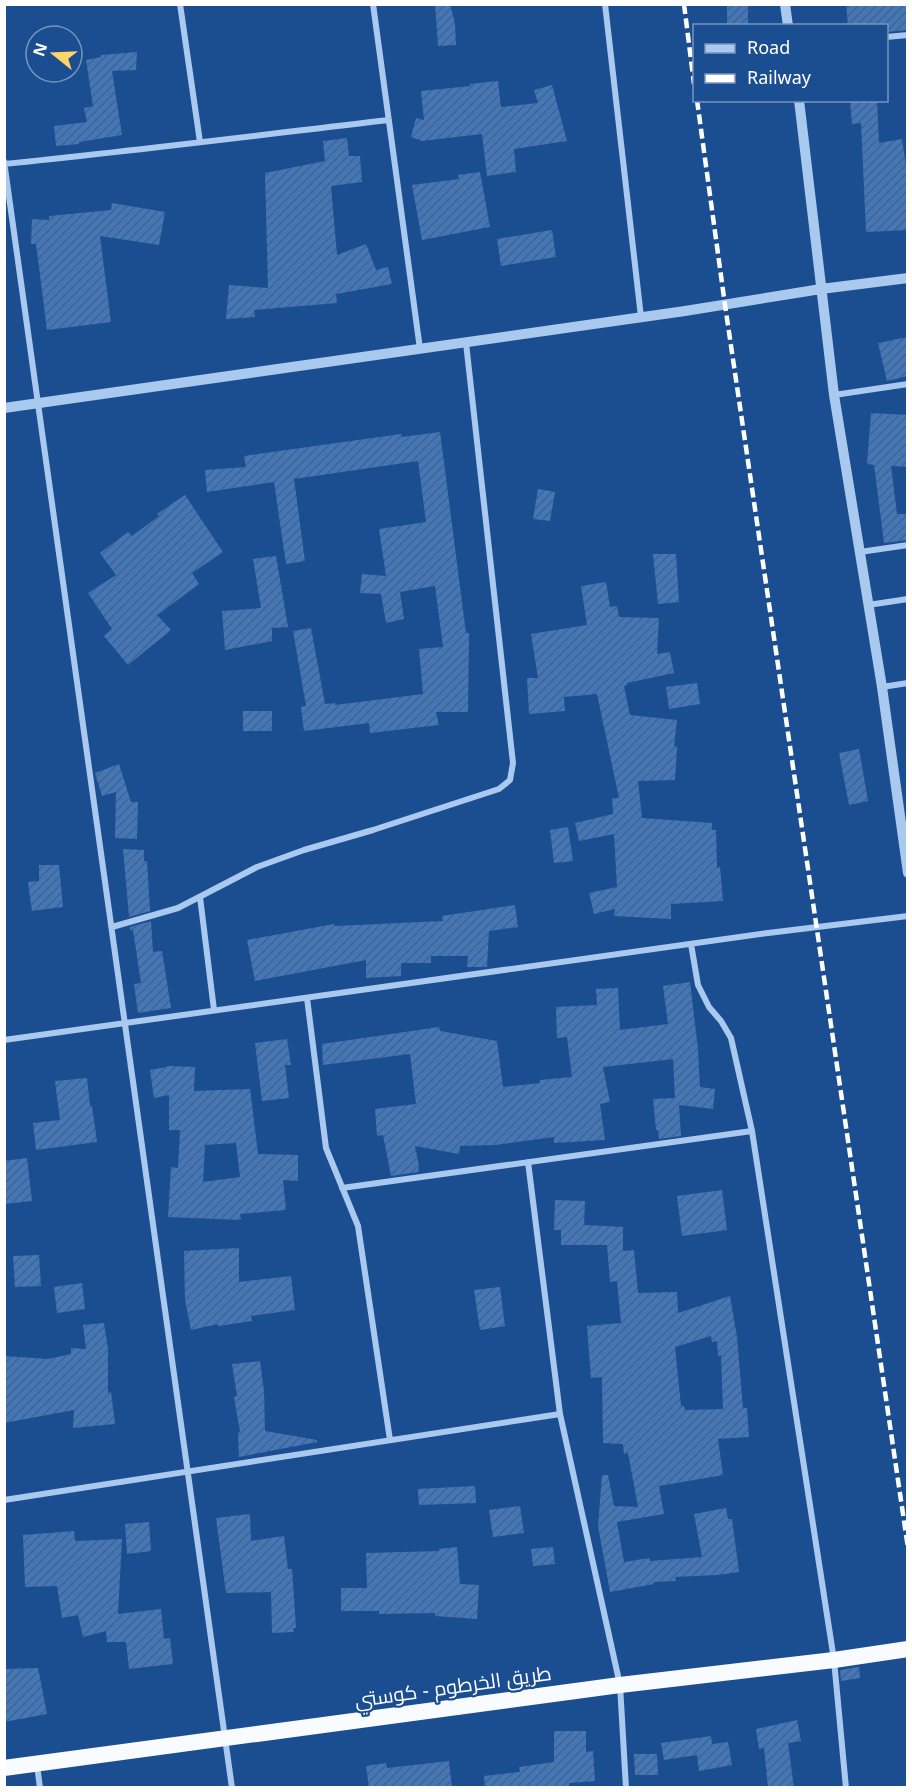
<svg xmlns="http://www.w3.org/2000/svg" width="912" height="1792" font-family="'Noto Sans',Cairo,sans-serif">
  <defs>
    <pattern id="building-hatch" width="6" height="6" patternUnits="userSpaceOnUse" patternTransform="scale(1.5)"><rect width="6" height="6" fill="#4477b9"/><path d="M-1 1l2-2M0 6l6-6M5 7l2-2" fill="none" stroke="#486282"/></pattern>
  </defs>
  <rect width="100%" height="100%" fill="#1b4e91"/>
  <path fill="url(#building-hatch)" fill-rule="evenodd" d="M435 4H450L455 24 456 45 438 46Z
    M727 4H748V24L727 25Z
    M846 4H908V30L886 32V26H848Z
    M137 52 136 70 112 71 122 135 79 142V144L56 146 54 126 87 122 84 108 93 106 86 60 101 57V55Z
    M498 81 501 107 538 103 534 90 552 85 567 141 514 149 516 172 487 176 482 134 422 141 411 137 416 118 424 120 421 91 470 86V84Z
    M850 100H877L879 143 902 139 906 166 908 230 866 232 861 123 852 124Z
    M347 138 349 156H360L362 182 331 186 337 255 366 244 376 270 388 267 392 284 336 294 337 303 254 310 255 317 226 319 229 285 268 288 265 173 325 161 323 141Z
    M480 172 490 227 422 240 412 185 459 179 458 175Z
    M112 203 165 212 159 245 100 236 111 322 47 330 36 244H31L32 219 49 220V216L111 210Z
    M552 230 556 257 501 266 497 239Z
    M908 337V376L887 381 878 343Z
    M871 413 908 415V467L891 466 897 514H908V540L884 543 874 465 867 464Z
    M440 432 466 633H469L468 712H436L439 725 370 733 369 723 304 731 301 707 306 706 293 631 311 628 325 704 335 703V705L423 694 419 649 443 647 435 586 400 592 404 619 386 623 381 594 360 593 362 574 386 576 379 529 426 522 418 461 294 479 305 561 286 564 274 482 207 492 205 470 246 467 244 456 401 434 402 437Z
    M538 489 555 492 550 521 533 519Z
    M185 495 223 552 192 573 199 584 156 616H158L171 630 128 665 104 636 112 629 88 593 116 575 100 553 128 532 132 536 159 516 157 514Z
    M653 554H676L679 602 658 604Z
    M276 556 288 627 272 628V641L225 650 222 611 261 608 253 559Z
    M606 582 610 607 617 606 619 617 659 618 657 654 670 652 674 673 627 683V685L624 686 630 715 677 720 674 746 677 747 675 780 638 781 642 818 712 823V830H716L717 868 720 867 723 901 671 904V919L614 916 615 909 594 914 589 893 617 887 614 834 579 841 575 823 613 814 612 798H619L597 694 564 697 565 711 529 714 527 678H538L531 634 587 625 581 586Z
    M697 683 700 704 669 709 666 687Z
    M243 711H272V731H243Z
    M859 749 868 801 849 805 839 753Z
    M119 764 131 802H138L137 839 115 838 116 792 102 796 95 773Z
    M568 827 573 861 554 863 550 830Z
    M123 849 144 850V861H147L150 911 129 917Z
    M39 865H59L63 907 32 911 28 882 39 881Z
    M515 905 518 927 489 931 487 967H467L468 956H431V963H401V976L366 978V960L255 981 247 940 334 924 335 926 443 921 442 916Z
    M151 921 153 952 162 951 171 1008 138 1013 134 984 141 983 133 930H130V927Z
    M690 982 698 1049 700 1087 715 1089 713 1109 679 1105 681 1136 659 1139 658 1130H656L653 1099 675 1098 673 1059 603 1067 610 1102 600 1104 605 1140 554 1143V1137L495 1145 460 1146 459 1154 415 1146 419 1166 418 1172 391 1176 383 1135 377 1136 375 1109 416 1104 410 1054 323 1065 322 1044 439 1027 440 1031 497 1041 503 1087 540 1083V1080L572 1077 567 1037 557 1038 556 1007 597 1005 596 989 618 988 620 1030 668 1024 663 986Z
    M287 1039 291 1065H285L289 1098 262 1101 255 1043Z
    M167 1066 195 1067 194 1091 250 1089 258 1154 298 1155V1181L283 1180 286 1210 240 1214 241 1220 168 1217 171 1167 178 1168 180 1130H169V1095L154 1098 150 1070 167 1067ZM236 1143 240 1177 203 1182 205 1145Z
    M87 1078 90 1106H92L97 1142 36 1150 33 1123 60 1120 55 1081Z
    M27 1158 32 1201 4 1204V1161Z
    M722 1190 727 1230 682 1236 677 1196Z
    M555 1200 585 1201 584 1225 623 1227V1251L634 1250 638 1293 677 1292 678 1313 730 1296 737 1337 743 1408H747L749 1437 718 1439 723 1475 659 1486 664 1514 617 1522 624 1562 649 1558 650 1561 702 1557 694 1514 726 1508 728 1519H732L739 1572 717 1575 675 1577 676 1581 653 1582 654 1584 610 1592 598 1526 602 1475H608L614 1506 638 1507 628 1453 624 1454 623 1444 603 1443 602 1377 591 1378 587 1326 621 1323 617 1281 610 1282 607 1245H561V1230H554ZM711 1336 712 1342 717 1341 718 1356 721 1355 723 1409 685 1410 684 1406H681L675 1347Z
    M239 1248V1282L291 1276 295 1310 251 1316 252 1321 218 1326V1324L191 1330 185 1300 184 1251Z
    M39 1255 41 1286 15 1287 13 1256Z
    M82 1283 85 1309 57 1313 54 1287Z
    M500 1287 505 1326 480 1330 474 1290Z
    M104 1323 108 1349V1393L111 1392 115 1424 73 1428 74 1410 4 1423V1356L48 1359 71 1354V1348L86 1349 83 1325Z
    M260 1361 264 1391 265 1431 317 1440V1442L239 1457 238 1433 240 1432 234 1397 237 1396 232 1364Z
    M475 1486 476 1503 419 1505 418 1489Z
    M520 1506 524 1533 493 1537 489 1510Z
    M250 1514 251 1541 284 1536 288 1569H292L296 1628H293L294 1632 272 1633 271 1592 226 1593 216 1518Z
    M149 1522 151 1551 127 1554 125 1524Z
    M74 1531 75 1541 122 1539 118 1614 161 1609 164 1639 170 1638 173 1664 129 1669 126 1642H107L106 1631 83 1637 78 1615 62 1618 57 1586 25 1587 23 1535Z
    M457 1547 460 1584 479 1585 477 1619 435 1616V1613L379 1614V1611H341V1588H367L366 1553 439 1551V1549Z
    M553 1547 555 1564 533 1566 531 1549Z
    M859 1667 860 1678 841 1681 840 1670Z
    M38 1668 47 1714 4 1722V1669Z
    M797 1720 801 1741 788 1743 794 1788H768L764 1748 759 1749 756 1729Z
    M554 1731H586V1752L593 1751 595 1781 569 1783V1788H485L484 1776 520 1772 519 1767 554 1762Z
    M711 1736 712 1744 728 1742 732 1765 699 1771 697 1755 664 1760 661 1743Z
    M634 1754H657L658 1775H635Z
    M449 1761 452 1788H369L366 1766 386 1763 387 1768Z"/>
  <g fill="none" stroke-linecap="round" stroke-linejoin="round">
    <path stroke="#aac9ef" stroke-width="6" d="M180 4 200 142
      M373 4 420 349
      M605 4 641 317
      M886 37 908 35
      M4 161 232 1788
      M4 164C133 151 260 135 389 120
      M834 395 908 384
      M860 552 908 545
      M868 605 908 599
      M882 687 908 683
      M200 897 214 1010
      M112 927 178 908 257 867 304 850 373 830 499 789 510 780 513 763 466 343
      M691 944 698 985 709 1007 721 1021 731 1038 752 1131 834 1660 846 1788
      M307 998 326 1148 358 1226 390 1440
      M4 1040 768 933 908 916
      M528 1162 560 1414 620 1685 626 1788
      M342 1188 752 1131
      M4 1500 560 1414
      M37 1765 40 1788"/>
    <path stroke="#aac9ef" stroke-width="10" d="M785 4 788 26
      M799 100 834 395 882 687 908 873
      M4 408 685 311 821 289 908 278"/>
    <path stroke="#f8fbff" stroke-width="16" d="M4 1768 620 1685 834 1660 908 1649"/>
    <path stroke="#fff" stroke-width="4.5" stroke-dasharray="10 4.5" stroke-linecap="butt" d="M684 4 694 84
      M697 100 725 305 908 1548"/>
  </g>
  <g text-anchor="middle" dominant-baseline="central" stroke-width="4.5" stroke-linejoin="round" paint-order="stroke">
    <g font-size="20" fill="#fff" stroke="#1b4e91">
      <text transform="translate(453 1686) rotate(-8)">طريق الخرطوم - كوستي</text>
    </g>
  </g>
  <rect width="912" height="1792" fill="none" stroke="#ffffff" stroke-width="12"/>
  <rect x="693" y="24" width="195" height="78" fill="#1b4e91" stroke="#7695bd" stroke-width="1.5"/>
  <rect x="705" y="44" width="30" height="9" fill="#aac9ef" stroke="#7695bd" stroke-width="1.5"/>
  <text x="747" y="54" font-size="18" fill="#ffffff">Road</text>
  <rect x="705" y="74" width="30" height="9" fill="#ffffff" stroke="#7695bd" stroke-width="1.5"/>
  <text x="747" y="84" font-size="18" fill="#ffffff">Railway</text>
  <g transform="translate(54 54) rotate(288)"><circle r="28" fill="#1b4e91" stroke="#7695bd" stroke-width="1.5"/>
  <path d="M0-4.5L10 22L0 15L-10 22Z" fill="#ffd467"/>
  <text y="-9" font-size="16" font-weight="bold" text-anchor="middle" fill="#ffffff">N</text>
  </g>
</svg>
